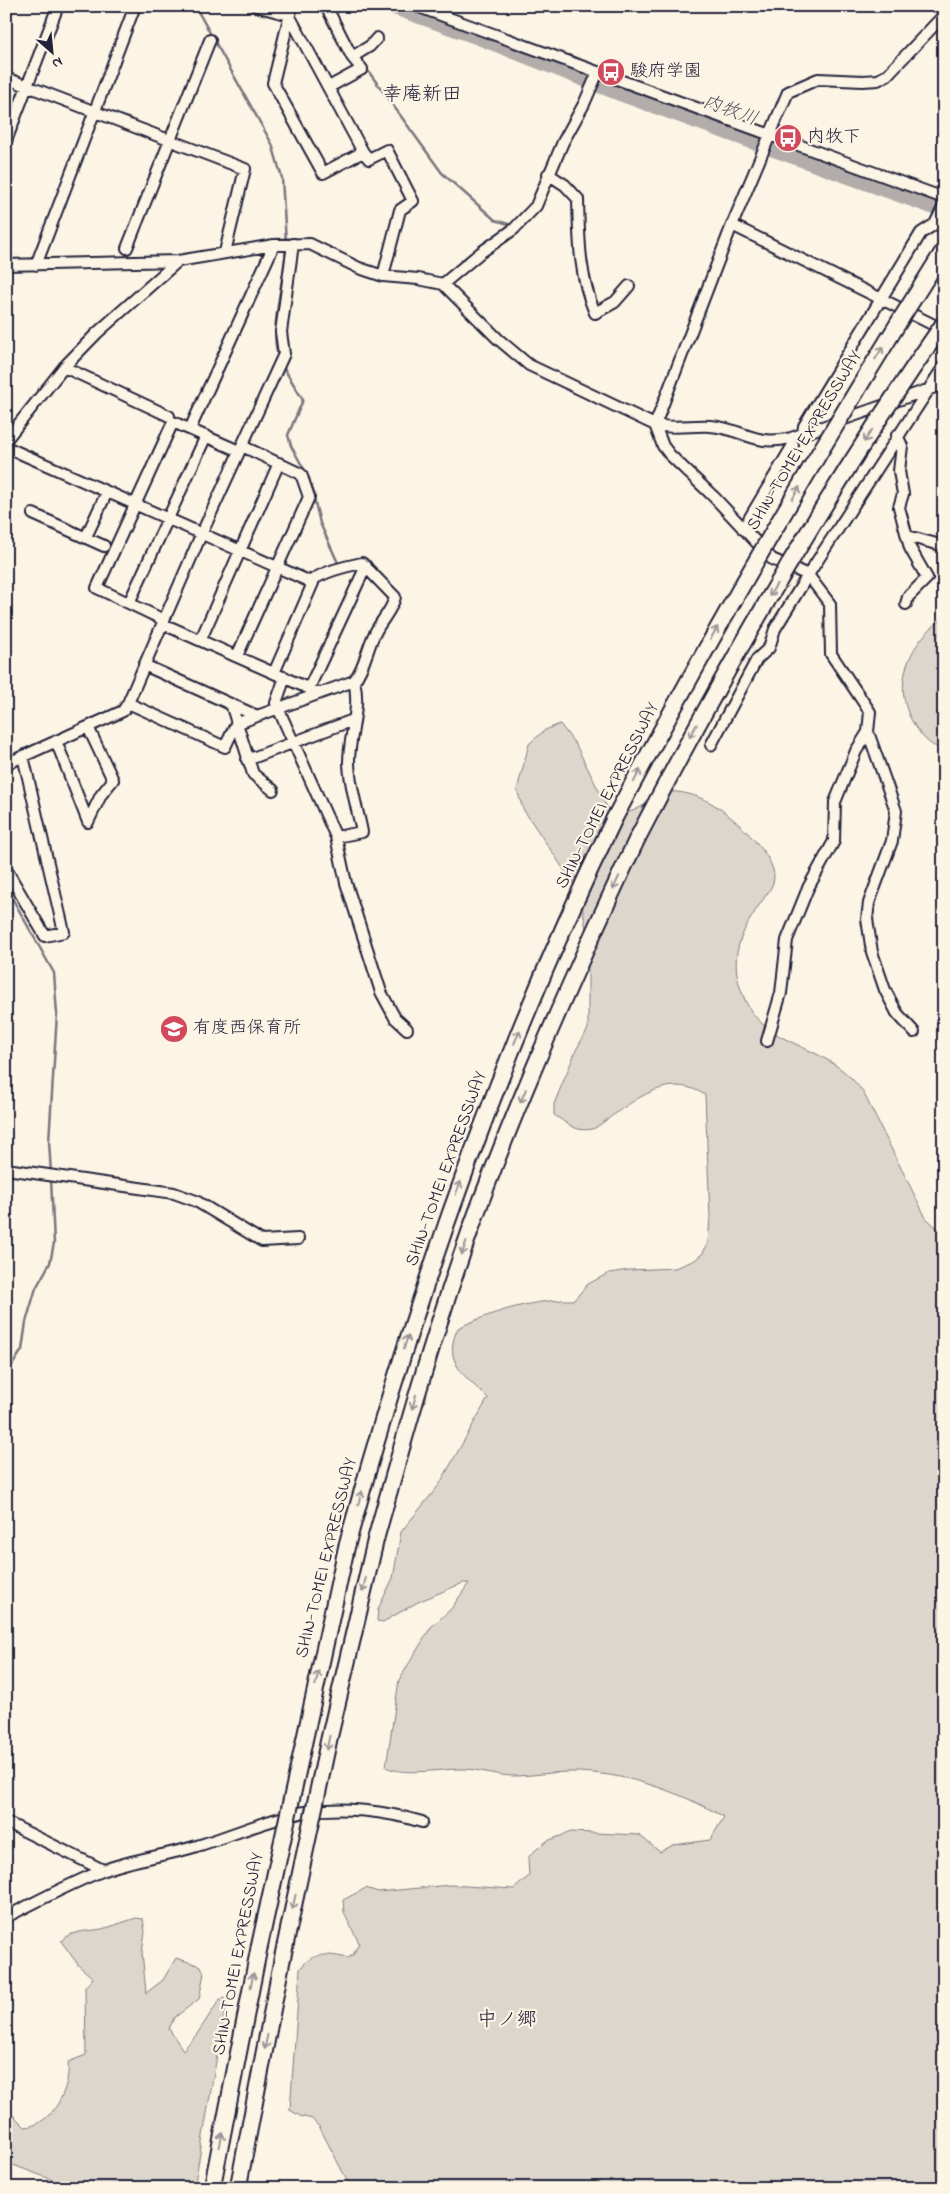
<svg xmlns="http://www.w3.org/2000/svg" width="950" height="2194" font-family="'Indie Flower','Klee One',sans-serif">
  <rect width="100%" height="100%" fill="#fcf5e5"/>
  <filter id="ink" filterUnits="userSpaceOnUse"><feTurbulence type="fractalNoise" baseFrequency=".02" numOctaves="2"/><feDisplacementMap in="SourceGraphic" scale="10" xChannelSelector="R" yChannelSelector="G"/><feConvolveMatrix kernelMatrix="1 2 1 2 8 2 1 2 1" color-interpolation-filters="sRGB"/></filter>
  <g filter="url(#ink)">
    <path fill="#dcd6cc" stroke="#7f7c84" d="M944 618V749C931 747 924 739 917 729 889 690 907 643 944 618Z
      M560 724 576 745 607 807 614 813C619 813 625 813 629 812 645 808 660 790 677 792 691 793 708 800 719 808 736 820 776 856 774 878 773 888 765 896 760 904 736 939 728 963 746 1002 762 1035 794 1041 824 1058 840 1067 852 1077 863 1092L926 1218 944 1234V2188H351L320 2128 312 2119 300 2116 290 2110 300 1969C312 1951 329 1954 348 1958L353 1955 359 1943 344 1913 343 1900 366 1888 378 1892 450 1885 514 1889 529 1876 528 1858 532 1853 547 1841 571 1832 639 1835 660 1852 673 1845 710 1840 724 1817C678 1791 622 1771 568 1772 550 1772 533 1776 515 1776 498 1776 482 1770 466 1769 444 1768 405 1777 386 1767L399 1680 431 1627 451 1609 469 1583H463L418 1602 383 1622 377 1621 378 1609 393 1578 401 1532 439 1485 488 1398C466 1377 441 1362 458 1328 494 1311 534 1299 574 1300L588 1284 609 1273 629 1270 675 1268 695 1260 703 1253 708 1243 710 1217 705 1095C665 1069 628 1106 595 1128 578 1134 568 1124 554 1115V1104L577 1048 588 1029V944L583 910 573 883 523 809 517 790 529 744 545 730Z
      M136 1918 143 1919 145 1932 142 1952 146 1993 163 1980 176 1958 201 1966 204 1973 199 1999 174 2018 169 2029 183 2050 197 2034 220 1999 227 1998 194 2188H74L8 2163 6 2159V2108L25 2127C53 2125 71 2087 68 2062L86 2055 85 1987 93 1978 79 1966 61 1941C72 1929 91 1932 106 1928 116 1925 126 1921 136 1918Z"/>
    <g fill="none" stroke-linecap="round" stroke-linejoin="round">
      <path stroke="#78757e" stroke-width="2.5" d="M195 6 272 144 282 178 286 242
        M332 6 336 13
        M338 18 343 27
        M366 68 442 173 495 220 512 225
        M279 358C268 333 285 277 286 247
        M282 365 303 400 288 435 291 446 309 478 320 523 338 563
        M6 887 54 973 57 1014 49 1141 51 1174
        M6 1387 7 1373 22 1350 26 1322 36 1288 50 1263 54 1243 51 1179"/>
      <path stroke="#b2adab" stroke-width="15" d="M390 6 480 38 621 94 944 211"/>
      <defs>
        <path id="minor" d="M256 6 289 15 363 152 369 159 387 150 413 201 400 210 383 276
          M292 6 273 83 323 173 363 152
          M322 6 327 8 352 57 362 69 329 87
          M416 6 944 198
          M352 57 370 46 377 38
          M6 78 245 169 225 252
          M6 141 58 6
          M548 174 565 185 578 199C579 239 579 276 595 313L615 302 629 286
          M732 225 944 330
          M127 248 210 40
          M6 265 178 261 274 245 310 244 359 268 383 276 418 279 443 284 498 339 529 365 655 425C674 429 692 425 710 426 743 428 752 447 791 438L944 384
          M36 265 135 6
          M443 284 480 253 514 229 536 206 563 142 584 104 598 72
          M64 367 169 416
          M190 429 274 245
          M803 433 804 426 921 233 935 224 944 206
          M897 435 902 446 899 471 903 494 899 507 910 548 927 578 908 597 906 604
          M6 440 64 367 97 333 178 261
          M6 447 313 583 274 673
          M33 514 104 546
          M743 529 793 445 791 438
          M907 536 944 546
          M86 537 107 492
          M129 603 206 436
          M164 620 97 588 173 422 239 451
          M163 624 319 693
          M201 639 279 463
          M237 656 309 497 301 474 242 446
          M144 665 257 716 354 681C366 665 367 647 376 631 383 618 392 610 395 597L362 563C343 567 325 571 309 582
          M285 677 276 703 278 708 336 837 346 883 381 992 395 1018 407 1029
          M309 688 366 566
          M128 703 225 747 236 724 257 716
          M231 704 253 774 273 790
          M56 741 88 822 101 795 113 780 88 727
          M711 745 757 659 769 648 775 629 808 575 944 366
          M247 760 353 720
          M6 764 123 711 128 703 201 535 284 354 281 332 293 244
          M336 837 362 832C358 811 349 783 349 762 349 736 361 707 354 681
          M6 869 45 936 64 932 23 756
          M914 1032 897 1013 885 990 872 952 867 919 869 903 892 841 896 811 868 732 870 712 831 654 830 604 808 575 772 559 714 497 670 455 663 446 655 425 732 225 788 92 818 79 863 81 878 80 887 75 944 15
          M767 1041 781 993 787 940 808 888 834 841 835 802 856 751 868 732
          M6 1169 174 1193 196 1201 262 1241 298 1239
          M6 1822 103 1870
          M6 1917C38 1901 69 1884 102 1871 132 1859 166 1856 197 1846 233 1835 268 1819 305 1812 342 1806 386 1811 422 1822"/>
        <path id="highway" d="M376 1538C405 1435 434 1332 470 1231 518 1098 576 968 637 839
          M347 1545C415 1295 501 1052 614 819
          M212 2188 259 1948
          M238 2188 282 1960"/>
      </defs>
      <use href="#minor" stroke="#22223b" stroke-width="14"/>
      <use href="#highway" stroke="#22223b" stroke-width="19"/>
      <use href="#minor" stroke="#fcf5e5" stroke-width="10"/>
      <use href="#highway" stroke="#fcf5e5" stroke-width="15"/>
      <defs>
        <path id="highway-bridge" d="M614 819C716 625 827 435 944 250
          M637 839C729 661 829 487 944 323
          M259 1948 347 1545
          M282 1960 329 1739 376 1538"/>
      </defs>
      <use href="#highway-bridge" stroke="#22223b" stroke-width="19" stroke-linecap="butt"/>
      <use href="#highway-bridge" stroke="#fcf5e5" stroke-width="15"/>
    </g>
    <defs><path id="oneway-shaft" d="M-6 0H5M1.5-3L5.5 0L1.5 3" fill="none" stroke-width="1.6" stroke-linecap="round" stroke-linejoin="round" transform="scale(1.25)"/></defs>
    <g stroke="#9a9698">
      <use href="#oneway-shaft" transform="translate(879 353) rotate(-59)"/>
      <use href="#oneway-shaft" transform="translate(868 436) rotate(123)"/>
      <use href="#oneway-shaft" transform="translate(796 493) rotate(-60)"/>
      <use href="#oneway-shaft" transform="translate(773 590) rotate(121)"/>
      <use href="#oneway-shaft" transform="translate(714 633) rotate(-61)"/>
      <use href="#oneway-shaft" transform="translate(693 731) rotate(119)"/>
      <use href="#oneway-shaft" transform="translate(637 776) rotate(-62)"/>
      <use href="#oneway-shaft" transform="translate(616 883) rotate(115)"/>
      <use href="#oneway-shaft" transform="translate(517 1037) rotate(-67)"/>
      <use href="#oneway-shaft" transform="translate(523 1096) rotate(113)"/>
      <use href="#oneway-shaft" transform="translate(458 1188) rotate(-70)"/>
      <use href="#oneway-shaft" transform="translate(464 1248) rotate(109)"/>
      <use href="#oneway-shaft" transform="translate(406 1342) rotate(-73)"/>
      <use href="#oneway-shaft" transform="translate(414 1402) rotate(106)"/>
      <use href="#oneway-shaft" transform="translate(360 1498) rotate(-75)"/>
      <use href="#oneway-shaft" transform="translate(364 1585) rotate(104)"/>
      <use href="#oneway-shaft" transform="translate(317 1678) rotate(-77)"/>
      <use href="#oneway-shaft" transform="translate(328 1743) rotate(102)"/>
      <use href="#oneway-shaft" transform="translate(294 1902) rotate(102)"/>
      <use href="#oneway-shaft" transform="translate(252 1980) rotate(-79)"/>
      <use href="#oneway-shaft" transform="translate(266 2042) rotate(101)"/>
      <use href="#oneway-shaft" transform="translate(221 2140) rotate(-79)"/>
    </g>
  </g>
  <defs>
    <symbol id="bus-disc" viewBox="-11 -11 22 22"><circle r="9.5" fill="#d1495b" stroke="#fcf5e5"/><path d="M-5-6H5V4H4V6H2V4H-2V6H-4V4H-5ZM-3.5-4V0h7V-4ZM-3.5 1.2v1.5H-2V1.2ZM2 1.2v1.5H3.5V1.2Z" fill="#fff"/></symbol>
    <symbol id="school-disc" viewBox="-11 -11 22 22"><circle r="9.5" fill="#d1495b" stroke="#fcf5e5"/><path d="M0-5L7-2L0 1L-7-2ZM-4 1L0 2.5L4 1V4Q0 6-4 4Z" fill="#fff"/></symbol>
  </defs>
  <g fill-rule="evenodd">
    <use href="#bus-disc" x="595" y="56" width="32" height="32"/>
    <use href="#bus-disc" x="772" y="122" width="32" height="32"/>
    <use href="#school-disc" x="158" y="1013" width="32" height="32"/>
  </g>
  <g text-anchor="middle" dominant-baseline="central" stroke-width="4.5" stroke-linejoin="round" paint-order="stroke">
    <g font-size="18" fill="#22223b" stroke="#fcf5e5" text-anchor="start">
      <text x="630" y="72">駿府学園</text>
      <text x="807" y="138">内牧下</text>
      <text x="193" y="1029">有度西保育所</text>
    </g>
    <g font-size="18" fill="#22223b" stroke="#fcf5e5">
      <text transform="translate(805 441) rotate(-59)">SHIN-TOMEI EXPRESSWAY</text>
      <text transform="translate(608 796) rotate(-63)">SHIN-TOMEI EXPRESSWAY</text>
      <text transform="translate(447 1169) rotate(-70)">SHIN-TOMEI EXPRESSWAY</text>
      <text transform="translate(327 1558) rotate(-76)">SHIN-TOMEI EXPRESSWAY</text>
      <text transform="translate(239 1954) rotate(-79)">SHIN-TOMEI EXPRESSWAY</text>
    </g>
    <g font-size="19" font-style="italic" fill="#545362" stroke="#fcf5e5">
      <text transform="translate(730 111) rotate(20)">内牧川</text>
    </g>
    <g font-size="20" fill="#22223b" stroke="#fcf5e5">
      <text x="422" y="95">幸庵新田</text>
      <text x="507" y="2020">中ノ郷</text>
    </g>
  </g>
  <rect width="950" height="2194" fill="none" stroke="#fcf5e5" stroke-width="25"/>
  <rect x="12" y="12" width="925" height="2169" fill="none" stroke="#22223b" stroke-width="2" filter="url(#ink)"/>
  <g transform="translate(52 52) rotate(153)" stroke="#fcf5e5" stroke-width="4" paint-order="stroke">
  <path d="M0-4L9 19L0 12L-9 19Z" fill="#22223b"/>
  <text y="-8" font-size="14" font-weight="bold" text-anchor="middle" fill="#22223b">N</text>
  </g>
</svg>
